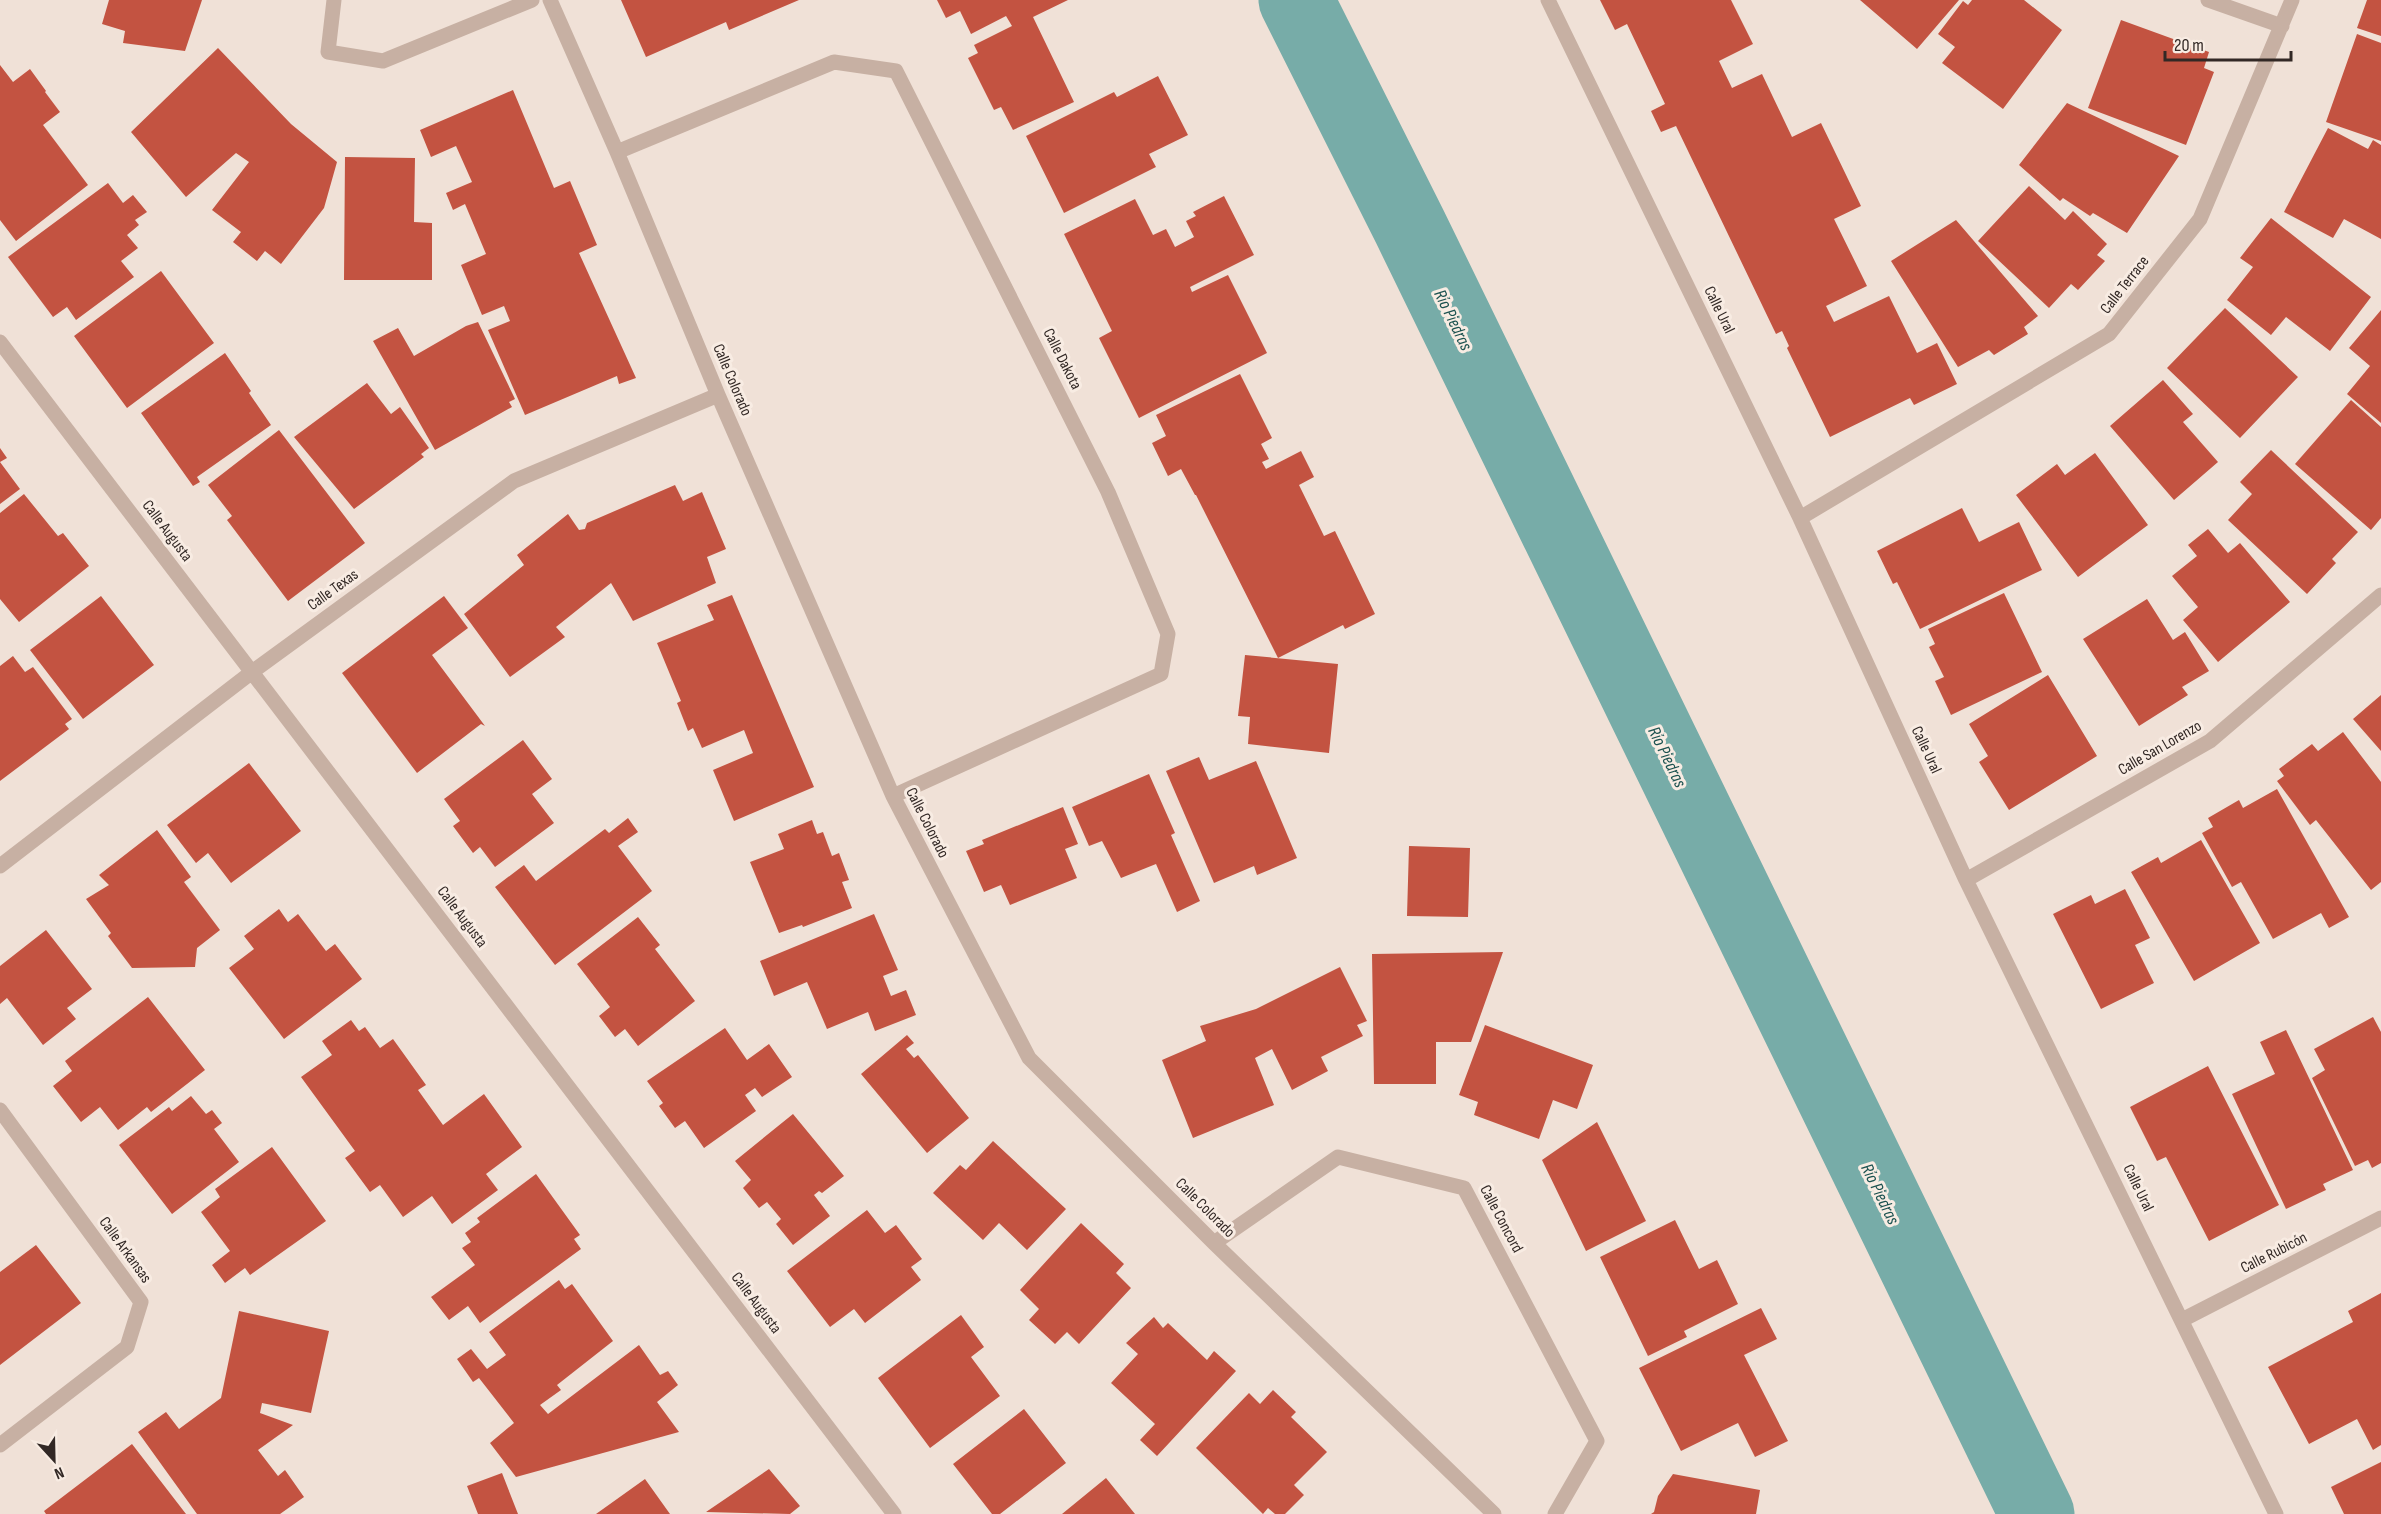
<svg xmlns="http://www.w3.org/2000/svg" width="2381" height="1514" font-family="'Sofia Sans Condensed',sans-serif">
  <rect width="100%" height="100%" fill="#f0e1d7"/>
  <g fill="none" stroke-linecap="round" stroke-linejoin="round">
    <path stroke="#77aca8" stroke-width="75" d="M1296 0 1410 227 2037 1514"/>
  </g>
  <path fill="#c35341" d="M109 0H202L185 51 123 43 125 31 102 24Z
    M621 0H799L729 30 726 22 646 57Z
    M937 0H1068L1033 17 1074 102 1013 130 1001 107 994 110 968 58 978 53 974 45 1012 26 1006 16 971 34 960 11 946 18Z
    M1600 0H1731L1753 44 1719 61 1732 88 1762 74 1792 137 1821 123 1861 206 1834 219 1867 286 1826 306 1834 322 1889 296 1917 353 1937 343 1957 384 1914 405 1910 398 1830 437 1787 348 1789 346 1782 331 1776 334 1676 126 1661 132 1651 111 1665 104 1627 24 1615 30Z
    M1860 0H1959L1917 49Z
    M1972 0H2024L2062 30 2003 109 1942 63 1955 47 1938 34 1963 1 1968 5Z
    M2367 0H2381V36L2357 28Z
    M2121 20 2209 52 2204 68 2214 72 2186 145 2088 108Z
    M2357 34 2381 43V141L2326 122Z
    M218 48 291 124 337 162 324 208 281 264 265 251 257 261 233 242 241 232 212 210 249 162 236 153 186 197 131 132Z
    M0 65 13 82 30 69 46 91 45 92 60 112 43 125 88 185 16 241 0 220Z
    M1158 76 1188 135 1149 154 1156 167 1064 213 1026 136 1114 92 1117 97Z
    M513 90 554 188 570 181 597 245 579 253 636 378 619 384 617 376 525 415 488 330 510 321 504 306 482 315 461 265 486 254 465 204 453 210 446 193 472 182 456 146 431 157 420 130Z
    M2067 103 2179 156 2127 233 2093 213 2090 216 2063 198 2060 201 2019 165Z
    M2328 128 2368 149 2373 140 2381 145V239L2344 219 2333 238 2284 212Z
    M345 157 415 158 414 222 432 223V280H344Z
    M108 183 123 203 133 195 147 212 135 220 139 225 127 235 138 248 121 261 134 277 76 320 67 307 53 317 8 257Z
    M2029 186 2065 220 2073 211 2107 244 2097 255 2105 261 2078 290 2071 284 2049 308 1978 241Z
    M1224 196 1254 255 1190 287 1192 292 1228 275 1267 353 1139 418 1099 338 1112 331 1064 234 1135 199 1153 235 1166 229 1175 247 1194 237 1186 221 1196 216 1193 212Z
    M2271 218 2371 297 2330 351 2286 317 2271 335 2227 300 2253 267 2240 258Z
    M1956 220 2038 316 2024 327 2028 334 1994 355 1989 350 1958 367 1891 261Z
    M161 271 214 343 127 408 74 336Z
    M2225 308 2298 377 2240 438 2167 368Z
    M2381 310V423L2347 394 2370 366 2349 348Z
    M478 322 515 399 509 402 512 407 435 450 373 341 398 328 414 356 466 326Z
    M225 353 251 391 249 393 271 425 197 477 200 482 193 486 141 413Z
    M1240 374 1272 438 1261 444 1269 459 1262 462 1266 469 1301 451 1314 477 1299 485 1324 536 1335 531 1375 614 1345 629 1343 625 1278 658 1196 495H1195L1181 469 1168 476 1152 443 1166 436 1156 415Z
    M2163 380 2193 414 2183 422 2218 462 2174 500 2110 426Z
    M367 383 391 414 400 407 429 448 421 454 424 457 354 509 294 437Z
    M2351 400 2381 427V518L2371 530 2295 464Z
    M279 430 365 543 288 601 227 520 232 516 208 485Z
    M0 448 7 458 0 462 20 489 0 504Z
    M2271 450 2358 532 2332 559 2336 563 2307 594 2228 520 2252 494 2240 482Z
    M2095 453 2148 525 2078 577 2016 495 2057 464 2065 475Z
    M675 485 683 501 702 492 726 549 707 557 716 583 633 621 611 583 556 627 565 637 510 677 464 614 524 565 517 555 568 514 579 530 585 529 587 523Z
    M24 494 58 536 63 533 89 566 19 622 0 599V513Z
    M1962 508 1979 542 2019 522 2042 570 1920 629 1897 582 1893 584 1877 551Z
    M2208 529 2228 553 2240 543 2290 602 2218 662 2183 620 2198 607 2172 576 2197 556 2188 545Z
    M2004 593 2042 672 1951 715 1935 681 1944 677 1929 647 1935 644 1928 629Z
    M732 595 814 787 734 821 713 770 753 753 744 730 702 748 693 728 688 731 677 703 681 701 657 643 714 620 707 605Z
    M101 596 154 665 83 719 30 650Z
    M444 596 468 628 432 655 485 726 481 724 417 773 342 673Z
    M2147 599 2173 640 2185 632 2209 671 2182 687 2188 695 2139 726 2083 639Z
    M1245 655 1338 664 1329 753 1248 744 1250 717 1238 716Z
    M13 656 25 672 33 667 72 719 65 724 69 729 0 781V666Z
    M2048 675 2097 756 2009 810 1979 762 1988 756 1969 724Z
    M2381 695V751L2353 719Z
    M2343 732 2381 782V882L2371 890 2316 820 2310 825 2277 781 2284 776 2279 769 2312 744 2318 751Z
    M523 740 552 779 532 794 554 823 495 867 480 847 473 853 453 826 460 821 444 799Z
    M1199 757 1209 780 1256 761 1297 858 1257 875 1254 866 1214 883 1166 771Z
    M249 763 301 831 231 883 208 853 196 863 167 825Z
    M1149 774 1175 833 1171 835 1200 901 1177 912 1156 864 1121 878 1102 841 1089 846 1072 807Z
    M2277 789 2349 917 2329 928 2321 913 2273 939 2241 882 2232 887 2202 833 2213 827 2208 818 2239 800 2243 808Z
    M1063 807 1078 844 1065 849 1077 878 1010 905 1001 885 984 892 966 851 984 844 982 840Z
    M628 818 638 832 618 846 652 891 555 965 495 887 524 865 536 881 605 829 609 833Z
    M812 820 817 834 823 832 832 856 839 853 849 880 842 882 852 908 803 927 802 925 779 933 750 862 784 849 778 834Z
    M157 830 191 877 184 882 220 930 197 948 195 967 132 968 108 936 111 933 86 899 109 885 99 875Z
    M2201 840 2260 943 2194 981 2131 872 2158 857 2161 863Z
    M1409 846 1470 848 1468 917 1407 916Z
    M2125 889 2150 938 2135 945 2154 983 2101 1009 2053 914 2091 895 2095 904Z
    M279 909 288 922 298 914 326 951 335 944 362 979 284 1039 229 968 254 949 244 936Z
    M874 914 898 970 883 976 891 996 906 990 916 1015 875 1031 868 1012 827 1029 807 982 774 996 760 961Z
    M638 917 660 945 655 949 695 1001 638 1046 625 1029 615 1037 599 1016 610 1007 577 964Z
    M46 930 92 989 67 1008 76 1019 43 1045 7 998 0 1004V966Z
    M1503 952 1471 1042H1436V1084H1374L1372 954Z
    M1340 967 1367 1021 1357 1025 1363 1036 1321 1057 1328 1071 1292 1090 1272 1049 1255 1058 1274 1105 1193 1138 1162 1060 1206 1041 1200 1026 1256 1009Z
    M148 997 205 1070 151 1112 147 1107 118 1130 100 1107 81 1122 53 1086 72 1071 65 1061Z
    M2373 1017 2381 1032V1163L2372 1168 2368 1160 2355 1166 2312 1078 2325 1070 2314 1049Z
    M351 1020 359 1031 365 1027 380 1048 393 1039 426 1085 418 1090 443 1125 484 1094 522 1147 486 1174 498 1190 452 1224 432 1196 403 1217 380 1185 370 1192 345 1158 355 1151 301 1077 332 1055 322 1041Z
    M1485 1025 1593 1065 1577 1109 1553 1100 1539 1139 1474 1115 1478 1102 1459 1095Z
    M725 1028 747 1060 769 1044 792 1077 762 1097 755 1088 745 1095 756 1111 704 1148 685 1121 675 1128 659 1106 663 1103 647 1081Z
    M2286 1030 2353 1170 2323 1184 2326 1190 2286 1209 2232 1094 2275 1074 2260 1042Z
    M907 1035 914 1043 906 1049 914 1058 918 1055 969 1118 927 1153 861 1074Z
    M2208 1066 2279 1205 2209 1241 2166 1157 2157 1161 2130 1107Z
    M191 1096 206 1114 212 1110 222 1123 214 1129 239 1162 172 1214 119 1145 169 1107 172 1111Z
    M793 1114 844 1176 822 1193 819 1191 814 1195 830 1216 793 1245 776 1224 781 1219 767 1202 759 1208 743 1188 751 1180 735 1161Z
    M1597 1122 1646 1221 1586 1251 1542 1160Z
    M993 1141 1066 1209 1027 1250 999 1223 983 1240 933 1193 960 1165 966 1170Z
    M272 1147 326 1221 250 1275 245 1268 225 1283 212 1265 230 1251 201 1212 220 1197 215 1189Z
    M536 1174 580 1235 574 1239 581 1249 480 1323 468 1306 449 1320 431 1297 475 1265 462 1248 471 1242 465 1233 480 1222 477 1218Z
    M867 1210 885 1233 896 1225 922 1259 911 1267 921 1280 865 1323 854 1309 830 1327 787 1271Z
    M1675 1220 1699 1269 1717 1260 1738 1304 1684 1331 1687 1337 1648 1356 1600 1257Z
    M1081 1223 1124 1264 1116 1273 1131 1288 1079 1344 1067 1332 1055 1344 1029 1320 1039 1309 1020 1290Z
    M36 1245 81 1303 0 1365V1272Z
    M559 1280 565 1289 572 1284 613 1341 557 1385 561 1390 540 1405 548 1414 639 1345 660 1375 668 1371 678 1385 657 1402 679 1432 516 1477 490 1443 514 1423 479 1378 473 1382 457 1359 471 1349 487 1369 506 1355 489 1332Z
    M2381 1293V1445L2373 1450 2357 1419 2309 1444 2268 1367 2353 1322 2348 1311Z
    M1761 1308 1777 1339 1744 1355 1788 1441 1755 1457 1738 1423 1681 1451 1639 1368Z
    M239 1311 329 1331 311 1413 262 1403 260 1413 293 1425 258 1450 278 1476 285 1470 304 1497 280 1514H197L138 1432 166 1412 179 1429 221 1398Z
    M961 1315 984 1347 971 1357 1000 1396 930 1448 878 1378Z
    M1154 1317 1163 1328 1168 1323 1207 1360 1214 1351 1236 1371 1157 1456 1140 1440 1155 1424 1111 1383 1138 1354 1126 1343Z
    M1273 1390 1296 1412 1291 1417 1327 1452 1294 1485 1304 1495 1285 1514H1275L1268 1508 1263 1514 1196 1448 1249 1393 1260 1404Z
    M1024 1409 1066 1463 1000 1514H992L953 1464Z
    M132 1444 186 1514H46L44 1511Z
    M2381 1462V1514H2344L2331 1487Z
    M769 1469 800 1506 790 1514 706 1512Z
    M502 1473 518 1514H478L467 1486Z
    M1673 1474 1760 1490 1756 1514H1651L1654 1512 1658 1496Z
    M1106 1478 1135 1514H1062Z
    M645 1479 670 1514H596Z"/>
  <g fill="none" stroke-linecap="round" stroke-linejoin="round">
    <path stroke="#c7b0a3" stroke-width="15" d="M334 0 328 52 383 61 532 0
      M550 0 617 152 718 395 893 796 1029 1058 1214 1243 1494 1514
      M1548 0 1800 518 1966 880 2276 1514
      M2208 0 2282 26
      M617 152 834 62 896 71 1108 492 1168 634 1161 674 893 796
      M0 342 894 1514
      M1800 518 2109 334 2200 219 2292 0
      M0 866 252 672 514 481 718 395
      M1966 880 2210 741 2381 595
      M0 1110 141 1302 127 1347 0 1445
      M1214 1243 1338 1157 1464 1188 1597 1441 1555 1514
      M2182 1320 2381 1218"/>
  </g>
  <g text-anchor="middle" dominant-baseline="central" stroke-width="6" stroke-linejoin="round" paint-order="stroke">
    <g font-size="16" fill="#322825" stroke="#f8ece3">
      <text transform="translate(2125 285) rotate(-52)">Calle Terrace</text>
      <text transform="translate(1719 310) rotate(64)">Calle Ural</text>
      <text transform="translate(1062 359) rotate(63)">Calle Dakota</text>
      <text transform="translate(732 380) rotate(67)">Calle Colorado</text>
      <text transform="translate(167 531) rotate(53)">Calle Augusta</text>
      <text transform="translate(333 590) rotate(-36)">Calle Texas</text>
      <text transform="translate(2160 748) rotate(-30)">Calle San Lorenzo</text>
      <text transform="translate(1926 750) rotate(65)">Calle Ural</text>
      <text transform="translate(927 823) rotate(63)">Calle Colorado</text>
      <text transform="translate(462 917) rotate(53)">Calle Augusta</text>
      <text transform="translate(2138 1188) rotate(64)">Calle Ural</text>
      <text transform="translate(1205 1208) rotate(45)">Calle Colorado</text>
      <text transform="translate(1501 1219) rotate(62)">Calle Concord</text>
      <text transform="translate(125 1250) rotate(54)">Calle Arkansas</text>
      <text transform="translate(2274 1253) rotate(-27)">Calle Rubicón</text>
      <text transform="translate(756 1303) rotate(53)">Calle Augusta</text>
    </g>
    <g font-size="18" font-style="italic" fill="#1c5250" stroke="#f8ece3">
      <text transform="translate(1453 320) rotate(64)">Río Piedras</text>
      <text transform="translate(1667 757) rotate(64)">Río Piedras</text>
      <text transform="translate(1880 1194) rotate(64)">Río Piedras</text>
    </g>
  </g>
  <g transform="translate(54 1460) rotate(158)" stroke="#f8ece3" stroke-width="4.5" paint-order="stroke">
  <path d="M0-4.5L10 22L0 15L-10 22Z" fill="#322825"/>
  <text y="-9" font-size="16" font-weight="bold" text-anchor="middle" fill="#322825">N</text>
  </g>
  <path d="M2165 51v9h126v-9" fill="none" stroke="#322825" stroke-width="3"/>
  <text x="2174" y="51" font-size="18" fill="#322825" stroke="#f8ece3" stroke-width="4.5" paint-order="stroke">20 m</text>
</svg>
